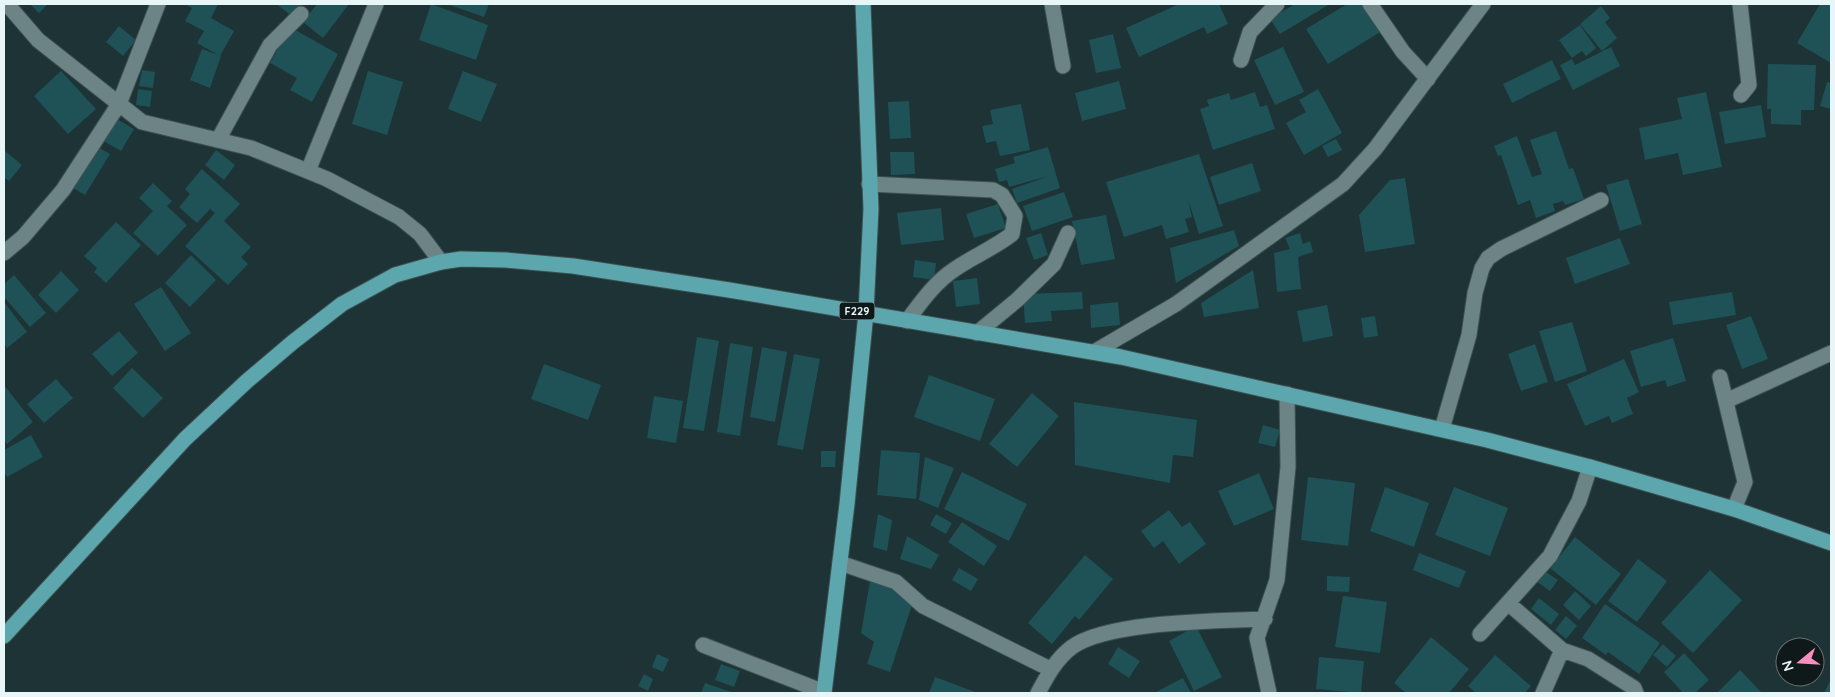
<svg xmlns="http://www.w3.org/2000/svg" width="1835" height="697" font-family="Quicksand,sans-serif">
  <rect width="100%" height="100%" fill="#1d3335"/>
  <path fill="#1e5256" d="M30 4H48L39 13Z
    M185 4H218L211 18 234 31 220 56 197 43 204 31 185 21 192 8Z
    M276 4H302L292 16Z
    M317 4H349L323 38 303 22Z
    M431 4 488 25 476 60 419 40Z
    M447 4H489L484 17Z
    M1179 4H1219L1228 24 1207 34 1204 27 1139 57 1126 28Z
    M1295 4H1330L1280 34 1270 19Z
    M1347 4H1366L1382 31 1328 64 1306 29Z
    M1820 4H1831V63L1797 43Z
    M1601 6 1610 18 1605 22 1617 38 1602 51 1580 24Z
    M1580 25 1596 48 1586 56 1582 51 1572 58 1559 40Z
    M119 26 136 40 123 56 106 42Z
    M290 27 338 54 312 102 290 90 297 78 270 63Z
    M1113 34 1121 68 1096 73 1089 40Z
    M1283 47 1304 92 1275 105 1254 60Z
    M1611 47 1620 66 1573 90 1560 65 1572 59 1575 65Z
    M202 49 221 56 210 88 190 80Z
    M1552 60 1561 79 1512 103 1503 84Z
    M1768 64 1816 65 1814 110H1801V125L1771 124V109H1767Z
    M142 70 155 72 153 88 139 86Z
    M61 71 96 109 68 134 34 96Z
    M368 71 403 82 387 135 352 124Z
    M463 71 497 84 481 122 448 109Z
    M1119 81 1126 109 1082 121 1075 93Z
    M1827 82 1831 83V109L1820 106Z
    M138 89 152 91 150 107 136 105Z
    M1318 89 1342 133 1304 155 1286 123 1306 112 1299 100Z
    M1255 92 1260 107 1267 105 1275 129 1213 150 1200 109 1209 106 1207 100 1229 93 1231 100Z
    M1706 92 1722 167 1683 175 1678 153 1645 160 1639 128 1682 119 1677 98Z
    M909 101 911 138 890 139 888 102Z
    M1021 104 1030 150 1000 156 996 141 986 143 982 126 993 124 990 110Z
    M1761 105 1766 137 1725 144 1719 112Z
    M115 118 134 129 121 151 102 140Z
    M1556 131 1569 169 1573 168 1584 199 1565 205 1563 201 1553 204 1555 211 1536 218 1530 200 1518 205 1501 155 1498 156 1494 146 1517 136 1532 177 1542 174 1530 140Z
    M1336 139 1342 150 1328 157 1322 146Z
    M98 147 110 154 85 195 73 188Z
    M1048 147 1060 188 1017 203 1012 189 1049 176 1009 187 1007 180 999 182 995 169 1015 163 1013 157Z
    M4 150 22 165 9 181 4 177Z
    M216 150 235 165 224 180 205 165Z
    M890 152H914L915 174 891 175Z
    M1199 154 1223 226 1199 234 1188 199 1192 217 1185 219 1189 232 1166 239 1162 225 1124 237 1106 182Z
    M1252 163 1261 191 1219 205 1210 177Z
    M202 169 240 204 224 221 251 247 241 257 248 264 228 285 185 246 215 213 210 209 197 223 179 207 190 194 185 189Z
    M1405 178 1415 244 1365 252 1359 215 1390 180Z
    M1628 179 1642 224 1620 231 1606 185Z
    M153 183 172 201 167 206 187 225 158 256 133 233 153 211 139 198Z
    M1064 192 1073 217 1032 231 1023 206Z
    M998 204 1006 228 974 238 966 214Z
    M941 208 944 240 901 245 897 213Z
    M1106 215 1115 259 1081 265 1072 221Z
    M116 222 141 245 106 283 94 272 97 268 84 256Z
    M1234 230 1239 246 1176 283 1170 248Z
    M1041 233 1048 255 1034 260 1026 238Z
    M1300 233 1303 244 1310 241 1313 252 1298 257 1301 289 1277 292 1274 253 1290 249 1285 238Z
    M1620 238 1630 264 1575 284 1566 258Z
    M191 255 216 280 190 307 165 283Z
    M915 260 936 263 934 280 913 277Z
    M1253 270 1259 308 1204 317 1201 303Z
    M61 271 79 290 56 313 38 295Z
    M14 275 46 313 30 327 4 297V284Z
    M977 278 980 304 956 307 953 281Z
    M161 287 191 333 165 351 134 304Z
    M1082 292 1083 309 1051 311 1052 321 1025 323 1023 294Z
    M1732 292 1736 315 1673 325 1669 302Z
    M4 302 27 332 7 348 4 343Z
    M1118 302 1120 325 1091 328 1090 305Z
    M1327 305 1333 336 1303 342 1297 311Z
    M1375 316 1378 336 1364 338 1361 318Z
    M1751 316 1768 359 1742 369 1726 325Z
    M1572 322 1587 371 1555 382 1539 331Z
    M119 331 138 353 112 376 92 354Z
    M697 337 719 341 704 431 683 428Z
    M1673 338 1686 381 1667 387 1665 380 1641 387 1630 351Z
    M730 343 753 347 740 436 717 432Z
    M1535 344 1548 382 1521 391 1508 354Z
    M762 347 787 352 775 422 750 417Z
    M794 354 820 359 803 450 777 445Z
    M1624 359 1639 392 1627 398 1633 414 1612 423 1609 416 1585 426 1567 384Z
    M544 364 601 385 588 420 531 399Z
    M132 368 163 398 143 418 113 388Z
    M929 375 995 399 980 441 914 417Z
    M56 379 73 398 44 423 27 404Z
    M4 385 33 422 7 444 4 440Z
    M1032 393 1059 416 1017 467 989 444Z
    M654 396 683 401 676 443 647 438Z
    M1074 402 1197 420 1193 457 1173 455 1170 483 1075 465Z
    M1263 425 1280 430 1275 447 1258 443Z
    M31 435 43 457 7 477 4 472V450Z
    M881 450 920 453 916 499 877 495Z
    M821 451H836L835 467H821Z
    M925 457 954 468 938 508 919 500Z
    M962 472 1027 504 1009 541 944 509Z
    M1259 473 1274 509 1234 526 1218 491Z
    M1308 477 1355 483 1348 546 1301 540Z
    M1385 487 1429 503 1414 547 1370 531Z
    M1454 487 1508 508 1490 556 1435 535Z
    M1169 510 1182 527 1190 522 1206 544 1179 564 1163 541 1154 548 1141 531Z
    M878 514 892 520 887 551 873 547Z
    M936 514 952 523 946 534 930 525Z
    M962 522 997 546 984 566 948 542Z
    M907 536 939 555 931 569 900 559Z
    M1575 537 1621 574 1596 605 1550 568Z
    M1419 553 1466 571 1459 588 1413 570Z
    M1085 555 1113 579 1079 620 1075 616 1052 644 1028 623Z
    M1638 559 1667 581 1637 622 1608 601Z
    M959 568 978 579 971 591 952 580Z
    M1543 570 1558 580 1550 591 1536 581Z
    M1710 570 1742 600 1693 653 1661 623Z
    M1327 576 1350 577 1349 592 1327 591Z
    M870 581 892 585 913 602 890 672 867 664 874 642 861 633Z
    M1575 591 1591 606 1579 620 1563 605Z
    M1343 596 1387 602 1380 653 1335 647Z
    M1539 598 1559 614 1551 625 1531 609Z
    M1605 604 1660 643 1639 674 1608 652 1606 655 1582 638Z
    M1566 616 1577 626 1566 639 1555 630Z
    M1196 626 1222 677 1194 691 1169 641Z
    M1431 637 1469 669 1449 693H1406L1394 683Z
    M1663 644 1676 656 1667 667 1653 655Z
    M1118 647 1140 661 1129 678 1108 664Z
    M1684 653 1709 680 1695 693H1683L1664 672Z
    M657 654 669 659 663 672 652 667Z
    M1495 655 1531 686 1525 693H1476L1468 686Z
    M1319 657 1364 661 1361 693 1316 689Z
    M721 664 740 671 734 687 715 680Z
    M1740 670 1761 692 1760 693H1717Z
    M644 674 653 679 648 691 638 686Z
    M935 677 978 693H929Z
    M1183 678 1191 693H1154Z
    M1831 679V693H1824Z
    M705 683 734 693H701Z"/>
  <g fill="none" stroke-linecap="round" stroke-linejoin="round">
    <defs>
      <path id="minor" d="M7 4 38 40 142 122 251 148 327 179 399 217 420 234 441 262
        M1052 4 1063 66
        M1370 4 1403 52 1428 79
        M1740 4 1749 85 1741 95
        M1241 60 1250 32 1277 4
        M218 140 270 45 301 14
        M308 171 376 4
        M869 184 993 190 1002 195 1015 216 1012 234C994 248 974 256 955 269 935 282 921 302 907 321
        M4 253 23 237 63 190 119 104 158 4
        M977 333 1017 300 1054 264 1068 233
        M1094 352 1176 304 1343 184 1375 149 1483 4
        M1720 377 1745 482 1734 509
        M1726 401 1831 353
        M1442 429 1469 335 1475 293 1482 268 1488 258 1501 249 1601 200
        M840 563 896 582 923 606 1050 669
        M1508 603 1562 650 1588 659 1634 688 1636 693
        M1480 634 1550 556 1579 501 1590 467
        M703 645 824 692
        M1038 693C1047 676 1056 659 1072 647 1108 621 1218 621 1265 619
        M1269 693 1257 638 1277 580 1288 467 1287 394
        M1543 693 1562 650"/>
      <path id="major" d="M4 636 185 439 247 381 293 342 342 304 395 275 441 262 461 259 506 260 573 266 729 290 1121 357 1487 440 1590 467 1734 509 1831 543
        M824 693 847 504 866 313 871 209 863 4"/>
    </defs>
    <use href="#minor" stroke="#3c5051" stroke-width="17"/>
    <use href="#major" stroke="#3c5051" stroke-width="17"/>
    <use href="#minor" stroke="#6c8486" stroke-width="15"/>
    <use href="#major" stroke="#5ba7ad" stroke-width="15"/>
  </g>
  <g text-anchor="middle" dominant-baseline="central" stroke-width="5" stroke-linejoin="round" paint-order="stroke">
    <rect fill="#10191a" stroke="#a8b4b5" stroke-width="1" x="839.5" y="302.5" width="35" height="17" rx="4"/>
    <g font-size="11" font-weight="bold" fill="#e9f6f7">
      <text x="857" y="311">F229</text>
    </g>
  </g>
  <rect width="1835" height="697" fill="none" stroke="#e9f6f7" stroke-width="10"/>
  <g transform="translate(1800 662) rotate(252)"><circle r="24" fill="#10191a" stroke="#677172"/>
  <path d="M0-4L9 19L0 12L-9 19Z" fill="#fd8ebf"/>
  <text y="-8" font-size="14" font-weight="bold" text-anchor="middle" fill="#e9f6f7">N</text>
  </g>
</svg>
